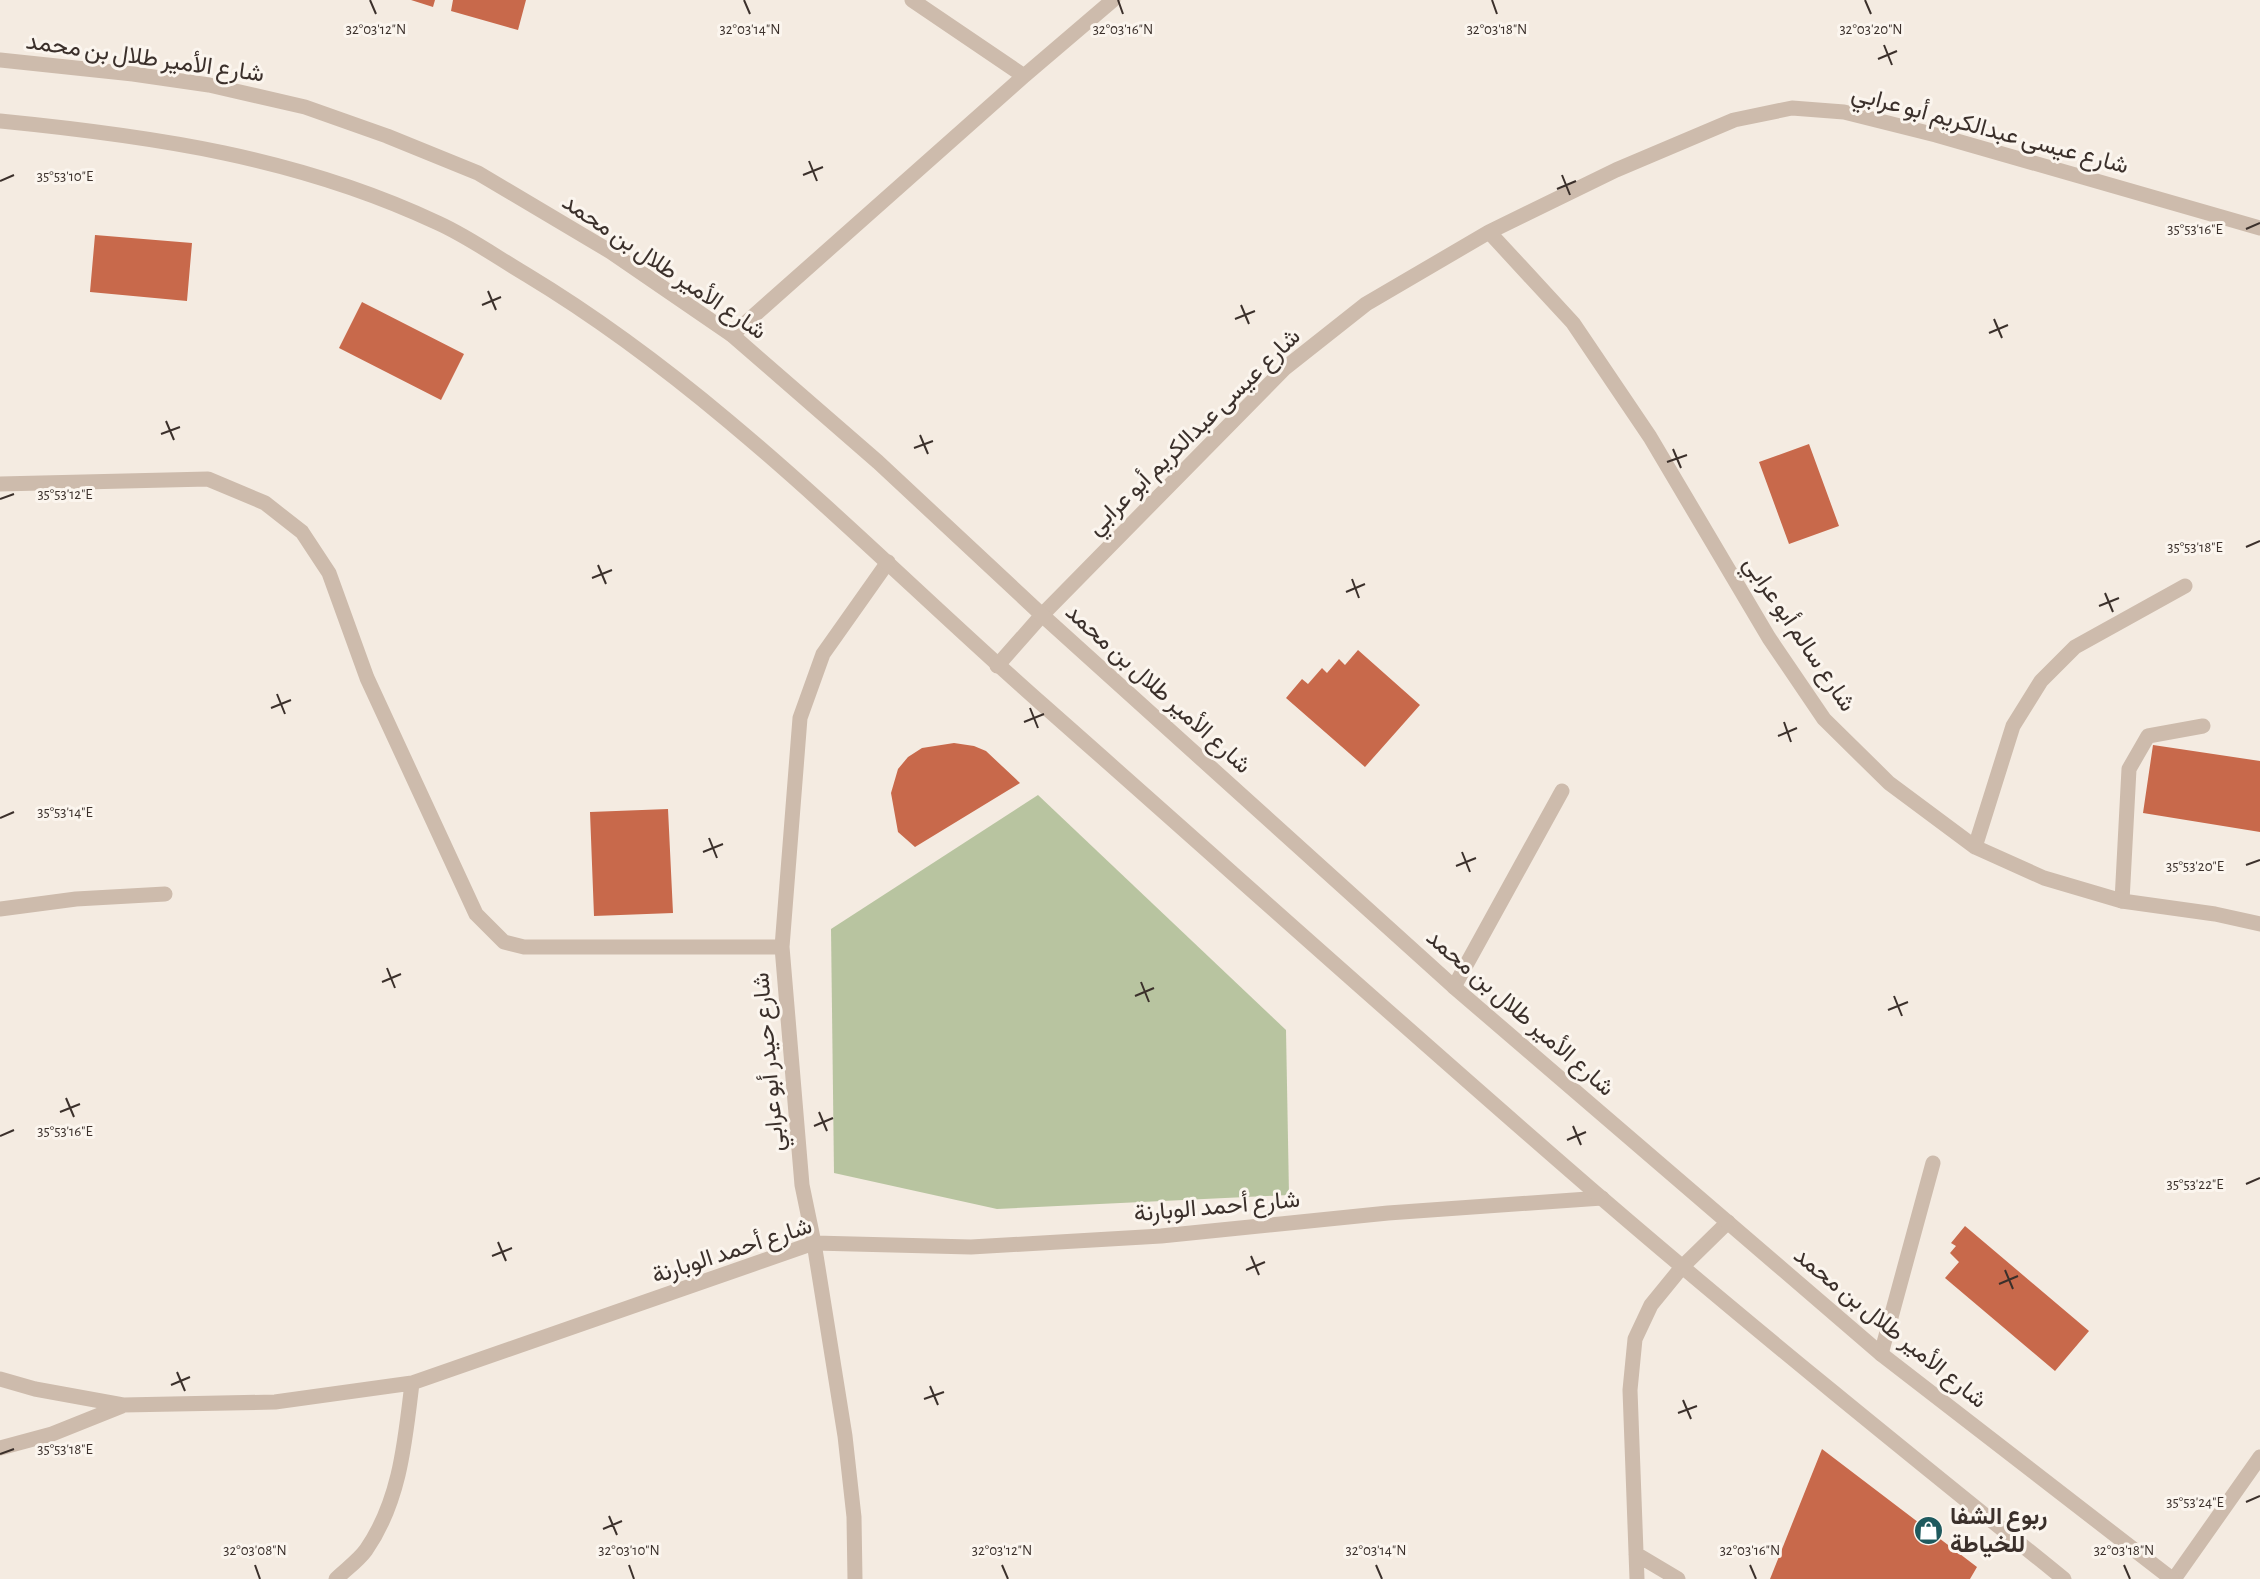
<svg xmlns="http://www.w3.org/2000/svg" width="2260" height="1579" font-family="'Alegreya Sans',Vazirmatn,sans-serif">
  <rect width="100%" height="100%" fill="#f4ebe1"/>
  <path fill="#b8c4a0" d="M1038 795 1286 1030 1289 1195 997 1209 834 1173 831 929Z"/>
  <path fill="#c8694b" d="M411 0H435L433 7Z
    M453 0H526L518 30 451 11Z
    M95 235 192 243 187 301 90 292Z
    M362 302 464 354 441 400 339 348Z
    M1809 444 1839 526 1789 544 1759 462Z
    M1358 650 1420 705 1365 767 1286 698 1302 679 1308 684 1322 668 1327 673 1339 659 1345 665Z
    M954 743 974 746 986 751 1020 783 915 847 898 832 891 793 898 769 908 757 922 748Z
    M2153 745 2260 761V832L2143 813Z
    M668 809 673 913 594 916 590 812Z
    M1965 1226 2089 1331 2055 1371 1945 1278 1959 1262 1950 1253 1956 1246 1951 1243Z
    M1822 1449 1977 1567 1970 1579H1770Z"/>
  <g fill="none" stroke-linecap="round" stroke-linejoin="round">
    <path stroke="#cdbbac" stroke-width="15" d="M2122 901 2129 769 2148 736 2203 726
      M1454 987 1562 791
      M1881 1354 1933 1163"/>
    <path stroke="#cdbbac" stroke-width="15" d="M912 0 1024 76
      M1489 232 1573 323 1650 437 1769 638 1824 719 1889 783 1975 847 2044 878 2122 901 2215 914 2260 924
      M732 335 1024 76 1113 0
      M0 484 208 479 265 503 302 532 329 573 367 678 476 914 504 942 524 947H782
      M997 666 1042 615 1285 368 1366 304 1489 232 1616 170 1734 120 1792 108 1844 112 1936 135 2260 228
      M1975 847 2013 726 2041 681 2075 647 2185 586
      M0 909 76 899 165 894
      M0 1379 35 1389 123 1405 275 1402 412 1383 814 1243 971 1247 1161 1236 1388 1213 1602 1198
      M0 1448 52 1434 122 1406
      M1636 1554 1678 1579
      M336 1579C345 1570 358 1561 366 1550 400 1501 405 1442 412 1383
      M855 1579 854 1517 845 1436 814 1243 802 1185 782 947 800 718 823 654 888 562
      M1637 1579 1630 1390 1635 1339 1651 1305 1682 1267 1728 1222
      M2174 1579 2260 1457"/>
    <path stroke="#cdbbac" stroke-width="15" d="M0 60 133 74 209 85 305 107 387 136 478 173 611 252 732 335 878 462 1042 615 1454 987 1881 1354 2172 1579
      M0 121C152 136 298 157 438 223 469 237 498 258 527 275 721 392 875 557 1043 705 1230 870 1416 1038 1605 1201 1755 1330 1910 1455 2064 1579"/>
  </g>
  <path fill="none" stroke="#3b302b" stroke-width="2" d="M370 0 376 14M744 0 750 14M1118 0 1123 14M1492 0 1497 14M1865 0 1871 14M1884 45 1892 65M1878 59 1897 51M809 161 817 181M803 175 823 167M1562 175 1570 195M0 181 14 175M1557 189 1576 181M2246 229 2260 223M488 291 496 310M482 305 501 297M1241 305 1249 324M1235 319 1255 311M1994 319 2002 338M1989 333 2008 325M166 421 174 440M161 434 180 427M920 435 928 454M914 448 933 441M1673 449 1681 468M1667 462 1687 455M0 499 14 494M2246 547 2260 541M598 565 606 584M592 578 612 570M1352 579 1359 598M1346 592 1365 584M2105 593 2113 612M2099 606 2119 598M277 694 285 714M271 708 291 700M1030 708 1038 728M1024 722 1044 714M1784 722 1791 742M1778 736 1797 728M0 818 14 812M709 838 717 858M703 852 723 844M1462 852 1470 872M2246 865 2260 860M1456 866 1476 858M387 968 395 988M382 982 401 974M1141 982 1149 1002M1135 996 1154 988M1894 996 1902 1016M1888 1010 1908 1002M66 1098 74 1117M60 1112 80 1104M819 1112 827 1131M814 1126 833 1118M1573 1126 1581 1145M0 1136 14 1130M1567 1140 1586 1132M2246 1184 2260 1178M498 1242 506 1261M492 1256 512 1248M1251 1256 1259 1275M1246 1270 1265 1262M2005 1270 2013 1289M1999 1284 2018 1276M177 1372 185 1391M171 1385 190 1377M930 1386 938 1405M924 1399 944 1392M1683 1400 1691 1419M1678 1413 1697 1406M0 1454 14 1449M2246 1502 2260 1496M609 1516 617 1535M603 1529 622 1521M255 1565 260 1579M629 1565 634 1579M1002 1565 1008 1579M1376 1565 1382 1579M1750 1565 1756 1579M2124 1565 2130 1579"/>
  <defs>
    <symbol id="shop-disc" viewBox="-11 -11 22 22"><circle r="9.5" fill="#1f5a5e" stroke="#fbf5ee"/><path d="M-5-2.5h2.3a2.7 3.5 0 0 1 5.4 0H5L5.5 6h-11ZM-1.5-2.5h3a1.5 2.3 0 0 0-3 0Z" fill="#fff"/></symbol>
  </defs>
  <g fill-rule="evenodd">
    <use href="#shop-disc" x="1912" y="1514" width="33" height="33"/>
  </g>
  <g text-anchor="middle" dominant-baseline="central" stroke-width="6" stroke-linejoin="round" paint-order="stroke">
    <g font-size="24" fill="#3b302b" stroke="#fbf5ee">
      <text transform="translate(145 58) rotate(8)">شارع الأمير طلال بن محمد</text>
      <text transform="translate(1990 130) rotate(15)">شارع عيسى عبدالكريم أبو عرابي</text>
      <text transform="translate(664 267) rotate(34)">شارع الأمير طلال بن محمد</text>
      <text transform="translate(1194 432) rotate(-44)">شارع عيسى عبدالكريم أبو عرابي</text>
      <text transform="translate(1799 634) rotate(56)">شارع سالم أبو عرابي</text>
      <text transform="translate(1158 689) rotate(42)">شارع الأمير طلال بن محمد</text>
      <text transform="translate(1520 1013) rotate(41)">شارع الأمير طلال بن محمد</text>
      <text transform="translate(769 1062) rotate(-95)">شارع حيدر أبو عرابي</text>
      <text transform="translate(1217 1207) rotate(-5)">شارع أحمد الوبارنة</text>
      <text transform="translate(732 1251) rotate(-18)">شارع أحمد الوبارنة</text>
      <text transform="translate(1890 1328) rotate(39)">شارع الأمير طلال بن محمد</text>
    </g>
    <g font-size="24" font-weight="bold" fill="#3b302b" stroke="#fbf5ee" text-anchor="start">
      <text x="1950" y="1517">ربوع الشفا<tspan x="1950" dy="28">للخياطة</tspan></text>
    </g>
  </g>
  <g font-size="15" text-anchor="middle" fill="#3b302b" stroke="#fbf5ee" stroke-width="6" stroke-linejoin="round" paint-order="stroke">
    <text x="376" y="34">32°03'12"N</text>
    <text x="750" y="34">32°03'14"N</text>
    <text x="1123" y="34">32°03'16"N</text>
    <text x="1497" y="34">32°03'18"N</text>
    <text x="1871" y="34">32°03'20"N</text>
    <text x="65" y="181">35°53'10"E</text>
    <text x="2195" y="234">35°53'16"E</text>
    <text x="65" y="499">35°53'12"E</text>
    <text x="2195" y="552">35°53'18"E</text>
    <text x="65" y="817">35°53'14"E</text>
    <text x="2195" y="871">35°53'20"E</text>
    <text x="65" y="1136">35°53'16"E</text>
    <text x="2195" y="1189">35°53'22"E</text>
    <text x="65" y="1454">35°53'18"E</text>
    <text x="2195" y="1507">35°53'24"E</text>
    <text x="255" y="1555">32°03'08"N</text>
    <text x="629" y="1555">32°03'10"N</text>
    <text x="1002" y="1555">32°03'12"N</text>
    <text x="1376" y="1555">32°03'14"N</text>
    <text x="1750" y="1555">32°03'16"N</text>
    <text x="2124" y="1555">32°03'18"N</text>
  </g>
</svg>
